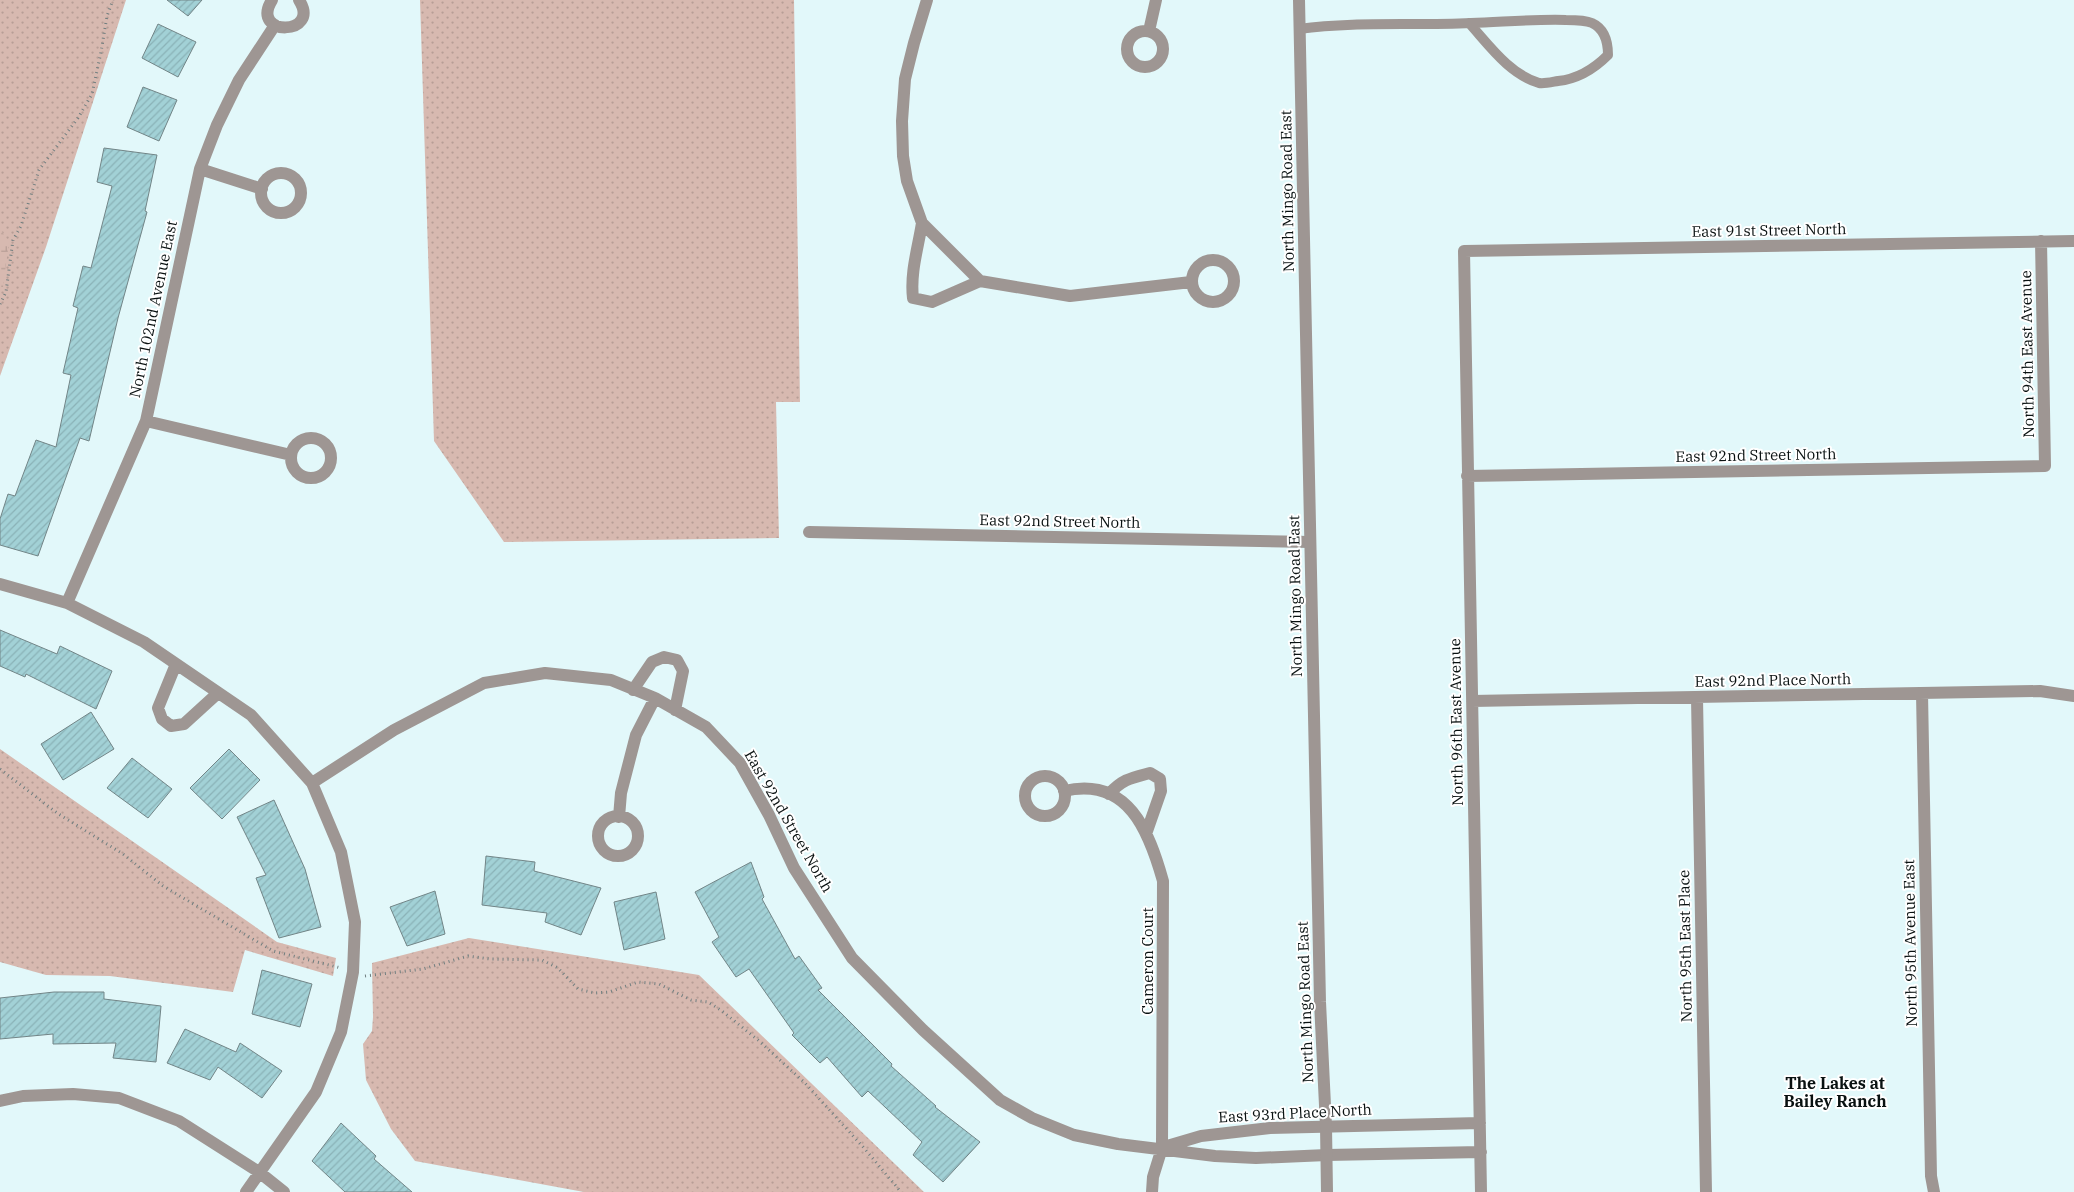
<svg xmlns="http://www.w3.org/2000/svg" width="2074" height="1192" font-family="'IBM Plex Serif',serif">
  <defs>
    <pattern id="grass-dots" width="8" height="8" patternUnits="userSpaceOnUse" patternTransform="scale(1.25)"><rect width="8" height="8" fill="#d7b9b0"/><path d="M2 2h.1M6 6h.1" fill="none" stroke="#b79e96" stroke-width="1.8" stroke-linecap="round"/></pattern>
    <pattern id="wetland-marsh" width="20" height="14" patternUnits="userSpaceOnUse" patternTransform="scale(1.25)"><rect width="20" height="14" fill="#d7b9b0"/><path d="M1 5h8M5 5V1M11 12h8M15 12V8" fill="none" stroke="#b79e96"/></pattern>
    <pattern id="building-hatch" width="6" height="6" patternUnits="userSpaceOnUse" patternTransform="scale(1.25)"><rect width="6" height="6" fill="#a2d1d6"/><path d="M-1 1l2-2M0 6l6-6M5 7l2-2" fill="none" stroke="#8ab2b7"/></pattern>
  </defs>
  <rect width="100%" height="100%" fill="#e2f8fa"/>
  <path fill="url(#grass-dots)" d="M0 0H126L46 247 0 376Z
    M420 0H794L800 402H776L779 538 504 542 434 441Z
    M0 749 277 942 336 958 333 976 245 950 233 992 110 976 46 975 0 962Z
    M469 938 699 975 924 1192H584L415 1161 391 1129 366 1080 363 1044 372 1031 373 1017 372 963Z"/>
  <path fill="url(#wetland-marsh)" d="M0 229 9 242 3 287 0 293Z"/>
  <path fill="url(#building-hatch)" stroke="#728587" d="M167 0H202L188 16Z
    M158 24 196 42 178 77 142 58Z
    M143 87 177 100 159 141 127 127Z
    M104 148 157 155 145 211 147 212 118 318 89 441 80 438 38 556 0 545V519L8 494 15 496 36 440 56 447 71 375 63 373 78 308 73 306 83 266 91 268 112 186 97 182Z
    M0 630 57 654 60 646 112 671 96 709 26 674 25 677 0 666Z
    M91 712 114 749 63 780 41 744Z
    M229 749 260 780 222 819 190 788Z
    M132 758 172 789 148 818 107 788Z
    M274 800 305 869 321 927 279 938 256 878 266 875 237 817Z
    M486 856 535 862 534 871 601 888 581 935 545 922 547 913 482 905Z
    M751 862 764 897 762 899 795 959 799 956 822 988 818 990 892 1064 891 1066 936 1106 935 1107 980 1142 943 1182 913 1155 922 1142 868 1091 862 1097 827 1057 820 1063 792 1035 794 1033 749 969 736 977 712 942 719 937 695 892Z
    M435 891 445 934 407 946 390 907Z
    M656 892 665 939 624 950 614 902Z
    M262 970 312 984 300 1027 252 1014Z
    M54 992H104V999L161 1006 156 1062 113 1058 116 1043 53 1044V1034L0 1039V998Z
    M185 1029 236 1052 240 1043 282 1071 262 1098 218 1067 210 1080 167 1063Z
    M341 1123 376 1156 374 1159 412 1192H345L312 1161Z"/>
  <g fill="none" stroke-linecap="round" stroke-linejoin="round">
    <path stroke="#707e7f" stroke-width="3" stroke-dasharray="1 4" stroke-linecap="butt" d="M0 304 6 292 13 240 21 226 39 170 78 118 92 94 101 52 107 16 113 0
      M0 769 57 813 123 854 163 886 273 951 341 968
      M365 976 423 969 468 956 490 959 542 960 558 968 578 989 595 993 609 992 638 982 659 984 691 1000 708 1002 722 1011 758 1040 805 1083 864 1148 901 1192"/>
    <path stroke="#9e9693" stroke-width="10" d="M1299 29C1357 21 1413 26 1471 23 1503 22 1534 19 1566 20 1574 20 1585 20 1592 23 1605 29 1608 43 1608 55 1594 69 1578 79 1558 81 1552 82 1544 84 1539 83 1509 74 1489 45 1469 23"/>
    <path stroke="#9e9693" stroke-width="12" d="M272 0C249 37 322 36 299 0
      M927 0 914 43 905 79 902 121 903 156 907 181 922 223 980 281 1070 296 1191 282
      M1127 49a18 18 0 1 1 36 0a18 18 0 1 1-36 0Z
      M1149 31 1156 0
      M200 169 262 189
      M261 193a20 20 0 1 1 40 0a20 20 0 1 1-40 0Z
      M922 223C918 248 910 273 913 298L932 302 980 281
      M1192 281a21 21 0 1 1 42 0a21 21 0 1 1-42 0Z
      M146 421 291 455
      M291 458a20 20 0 1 1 40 0a20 20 0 1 1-40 0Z
      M1467 476 2045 466 2041 241
      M809 532 1310 542
      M0 584 67 603 144 642 251 715 312 783 341 852 355 922 353 972 341 1032 316 1092 246 1192
      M67 603 146 421 200 169 217 125 239 80 275 25
      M176 664 158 708 162 719 171 726 184 724 218 693
      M633 690 652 662 664 657 677 660 683 671 675 710
      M1922 693 1931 1176 1934 1192
      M1697 698 1706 1192
      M1472 701 2040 691 2074 696
      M1025 796a20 20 0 1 1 40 0a20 20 0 1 1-40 0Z
      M312 783 394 730 484 683 545 673 611 680 655 698 706 727 740 763 769 815 794 868 852 958 923 1030 1000 1100 1032 1118 1074 1135 1118 1144 1215 1156 1256 1158 1327 1155 1481 1152
      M1064 791C1128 776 1149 831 1163 881L1162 1148 1153 1177 1152 1192
      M1109 794C1123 779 1131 778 1150 773L1160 779 1161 791 1146 834
      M598 836a20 20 0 1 1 40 0a20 20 0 1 1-40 0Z
      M619 817 621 793 636 735 655 698
      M0 1101 23 1096 73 1094 119 1098 179 1121 259 1172 284 1192
      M1167 1146 1201 1136 1270 1128 1480 1123
      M1481 1192 1464 251 2074 241"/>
    <path stroke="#9e9693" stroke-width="12" d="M1299 0 1320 1002 1326 1126 1327 1192"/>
  </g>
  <g text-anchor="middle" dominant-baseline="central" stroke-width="4" stroke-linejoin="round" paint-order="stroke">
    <g font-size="15" fill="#091111" stroke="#fff">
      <text transform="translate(1287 191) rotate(-91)">North Mingo Road East</text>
      <text transform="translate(1769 230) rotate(-1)">East 91st Street North</text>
      <text transform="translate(153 309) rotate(-78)">North 102nd Avenue East</text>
      <text transform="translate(2027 354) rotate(-91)">North 94th East Avenue</text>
      <text transform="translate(1756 455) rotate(-1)">East 92nd Street North</text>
      <text transform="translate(1060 521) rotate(1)">East 92nd Street North</text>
      <text transform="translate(1295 596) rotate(-91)">North Mingo Road East</text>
      <text transform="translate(1773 680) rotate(-1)">East 92nd Place North</text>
      <text transform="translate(1456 722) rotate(-91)">North 96th East Avenue</text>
      <text transform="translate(789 821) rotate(60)">East 92nd Street North</text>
      <text transform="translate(1910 943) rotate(-91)">North 95th Avenue East</text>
      <text transform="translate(1685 946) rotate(-91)">North 95th East Place</text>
      <text transform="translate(1147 961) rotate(-90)">Cameron Court</text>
      <text transform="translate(1305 1002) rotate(-92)">North Mingo Road East</text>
      <text transform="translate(1295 1113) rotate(-3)">East 93rd Place North</text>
    </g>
    <g font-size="16" font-weight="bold" fill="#091111" stroke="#fff">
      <text x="1835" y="1083">The Lakes at<tspan x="1835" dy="18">Bailey Ranch</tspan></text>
    </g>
  </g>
</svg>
